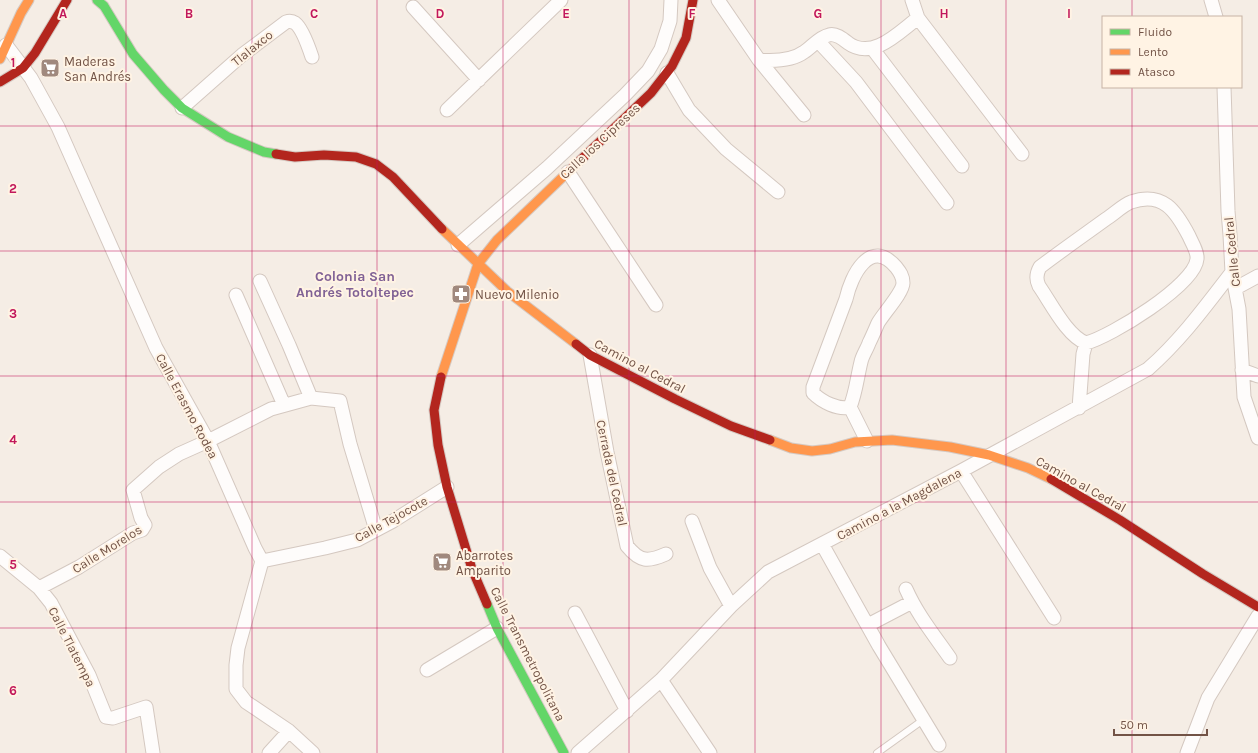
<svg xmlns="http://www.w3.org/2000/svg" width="1258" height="753" font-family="Karla,sans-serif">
  <rect width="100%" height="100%" fill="#f5ede5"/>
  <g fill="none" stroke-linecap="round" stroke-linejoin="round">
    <defs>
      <path id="lane" d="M877 753 923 720"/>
      <path id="street" d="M718 0 759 60C773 61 792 61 804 52 812 47 819 37 829 35 836 33 843 39 848 43 873 61 899 32 918 18L912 0
        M1211 0 1216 17
        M413 7 479 80
        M918 18 1022 154
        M818 41 856 82 947 203
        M6 45 31 78 58 127 156 348 208 441 255 548 262 561 238 648 236 665V689L246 702 289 731 313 753
        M872 48 962 166
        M759 60 804 115
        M667 73 689 110 726 149 778 192
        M1224 87 1228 211 1230 235 1232 272 1239 309 1244 397 1258 438
        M182 108 242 55 286 22C289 21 292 21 295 23 302 28 309 48 312 57
        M447 110 561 0
        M568 172 656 305
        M458 245 547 168 625 95 648 71 661 49 670 21 671 0
        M260 281 289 345 311 398
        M1236 288 1258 276
        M236 295 284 405
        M590 355 607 452 627 546C640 562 648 562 666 554
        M1242 370 1258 376
        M850 407C838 410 822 402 813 393V387L846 299C851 276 870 237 896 267 900 272 903 276 903 283 903 292 884 313 878 323 875 330 872 337 869 343 867 349 862 356 861 362 857 378 856 392 850 407L867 441
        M1079 408 1083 354 1086 343C1110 337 1195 285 1197 259 1198 252 1192 243 1189 236 1176 211 1163 191 1131 202 1123 205 1114 214 1106 219 1084 235 1061 251 1040 267 1036 274 1036 280 1039 286 1051 303 1067 336 1086 343
        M961 471 1054 618
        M692 521 710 568 731 606
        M822 544 879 646 939 745
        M0 556 39 588 51 603 89 675 106 717 113 718 146 707 153 753
        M262 561 325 548 357 540 393 521 447 487
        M39 588 79 567 133 533 142 530 145 525 141 518 133 490 159 467 179 454 208 441 271 409 311 398 340 401 350 444 376 530
        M906 589C917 614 934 635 950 658
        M575 613 627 711
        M868 625 912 602
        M427 670 497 628
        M661 680 710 753
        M269 753 289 731
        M578 753 661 680 731 606 768 572 961 471 1148 369C1181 340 1205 307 1232 272
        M1187 753 1208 698 1258 616"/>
      <path id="fast" d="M97 0 104 6 133 54 164 90 182 108 228 137 264 152 276 154
        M487 604 497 628 564 753"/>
      <path id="slow" d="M0 59 21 13 29 0
        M442 229 507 291 576 344
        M441 377 478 264 497 240 570 170
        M770 440 791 448 812 451 830 449 855 442 892 440 950 447 989 455 1028 468 1051 479"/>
      <path id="jam" d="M0 82 23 68 35 53 67 0
        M276 154 295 157 324 155 356 157 376 164 393 177 442 229
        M570 170 651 93 672 66 686 38 693 0
        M576 344 590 355 675 399 731 426 770 440
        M441 377 434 410 438 445 447 487 472 569 487 604
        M1051 479 1120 520 1203 574 1258 607"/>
    </defs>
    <use href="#lane" stroke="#d4c8c0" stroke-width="8"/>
    <use href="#street" stroke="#d4c8c0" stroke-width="15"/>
    <use href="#fast" stroke="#d5c9c2" stroke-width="11"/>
    <use href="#slow" stroke="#d5c9c2" stroke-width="11"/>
    <use href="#jam" stroke="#d5c9c2" stroke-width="11"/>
    <use href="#lane" stroke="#fefcfb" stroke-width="6"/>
    <use href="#street" stroke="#fefcfb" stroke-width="13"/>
    <use href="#fast" stroke="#63d668" stroke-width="9"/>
    <use href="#slow" stroke="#ff974d" stroke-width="9"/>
    <use href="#jam" stroke="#b3261e" stroke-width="9"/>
  </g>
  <path fill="none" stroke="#c2185b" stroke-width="1" stroke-opacity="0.55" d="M126 0V753M252 0V753M377 0V753M503 0V753M629 0V753M755 0V753M881 0V753M1006 0V753M1132 0V17M1132 87V753M0 126H1258M0 251H1258M0 376H1258M0 502H1258M0 628H1258"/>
  <defs>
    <symbol id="supermarket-square" viewBox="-11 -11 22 22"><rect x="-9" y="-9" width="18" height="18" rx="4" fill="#a0897e" stroke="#fff3e4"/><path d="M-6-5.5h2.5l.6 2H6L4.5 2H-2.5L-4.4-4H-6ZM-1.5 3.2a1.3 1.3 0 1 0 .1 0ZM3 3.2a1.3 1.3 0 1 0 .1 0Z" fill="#fff"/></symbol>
    <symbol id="pharmacy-square" viewBox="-11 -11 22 22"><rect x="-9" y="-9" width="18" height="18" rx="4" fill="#a0897e" stroke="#fff3e4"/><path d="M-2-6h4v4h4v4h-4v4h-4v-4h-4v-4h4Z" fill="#fff"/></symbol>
  </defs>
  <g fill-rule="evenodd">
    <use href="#supermarket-square" x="39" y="57" width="22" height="22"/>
    <use href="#pharmacy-square" x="450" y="283" width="22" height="22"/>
    <use href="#supermarket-square" x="431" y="551" width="22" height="22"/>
  </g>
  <g text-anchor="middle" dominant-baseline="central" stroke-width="4" stroke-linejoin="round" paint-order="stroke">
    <g font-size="13" fill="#725346" stroke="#fff3e4">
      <text transform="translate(252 48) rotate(-39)">Tlalaxco</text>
      <text transform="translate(600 141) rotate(-43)">Calle los Cipreses</text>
      <text transform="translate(1232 252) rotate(-96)">Calle Cedral</text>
      <text transform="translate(640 366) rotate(28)">Camino al Cedral</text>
      <text transform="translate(187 406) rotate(62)">Calle Erasmo Rodea</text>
      <text transform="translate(612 473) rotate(78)">Cerrada del Cedral</text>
      <text transform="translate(1081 484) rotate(29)">Camino al Cedral</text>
      <text transform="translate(899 504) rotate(-28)">Camino a la Magdalena</text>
      <text transform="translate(391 519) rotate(-29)">Calle Tejocote</text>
      <text transform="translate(107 549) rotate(-32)">Calle Morelos</text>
      <text transform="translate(72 647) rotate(63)">Calle Tlatempa</text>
      <text transform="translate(528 654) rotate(63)">Calle Transmetropolitana</text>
    </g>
    <g font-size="13" fill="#725346" stroke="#fff3e4" text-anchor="start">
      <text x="64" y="61">Maderas<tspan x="64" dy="15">San Andrés</tspan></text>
      <text x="475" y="294">Nuevo Milenio</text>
      <text x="456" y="555">Abarrotes<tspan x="456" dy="15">Amparito</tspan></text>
    </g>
    <g font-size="14" font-weight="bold" fill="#806195" stroke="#fff3e4">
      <text x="355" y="276">Colonia San<tspan x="355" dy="16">Andrés Totoltepec</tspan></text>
    </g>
  </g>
  <g font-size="13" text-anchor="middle" font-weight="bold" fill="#c2185b" stroke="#fff3e4" stroke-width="4" stroke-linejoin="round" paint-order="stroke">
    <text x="63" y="18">A</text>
    <text x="189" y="18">B</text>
    <text x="314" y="18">C</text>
    <text x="440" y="18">D</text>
    <text x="566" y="18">E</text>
    <text x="692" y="18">F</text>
    <text x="818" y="18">G</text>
    <text x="944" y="18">H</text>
    <text x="1069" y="18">I</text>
    <text x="13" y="67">1</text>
    <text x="13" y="193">2</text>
    <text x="13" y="318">3</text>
    <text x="13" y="444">4</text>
    <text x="13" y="569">5</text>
    <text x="13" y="695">6</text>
  </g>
  <rect x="1102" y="16" width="140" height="72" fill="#fff3e4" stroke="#c7b3a5"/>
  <rect x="1110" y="29" width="20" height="6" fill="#63d668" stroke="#c7b3a5"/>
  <text x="1138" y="36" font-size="12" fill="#725346">Fluido</text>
  <rect x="1110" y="49" width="20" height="6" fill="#ff974d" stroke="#c7b3a5"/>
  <text x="1138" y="56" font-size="12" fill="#725346">Lento</text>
  <rect x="1110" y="69" width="20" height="6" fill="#b3261e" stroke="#c7b3a5"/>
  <text x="1138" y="76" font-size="12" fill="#725346">Atasco</text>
  <path d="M1114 729v6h93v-6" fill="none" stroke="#725346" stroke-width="2"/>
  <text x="1120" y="729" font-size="12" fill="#725346" stroke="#fff3e4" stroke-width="3" paint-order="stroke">50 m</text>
</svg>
